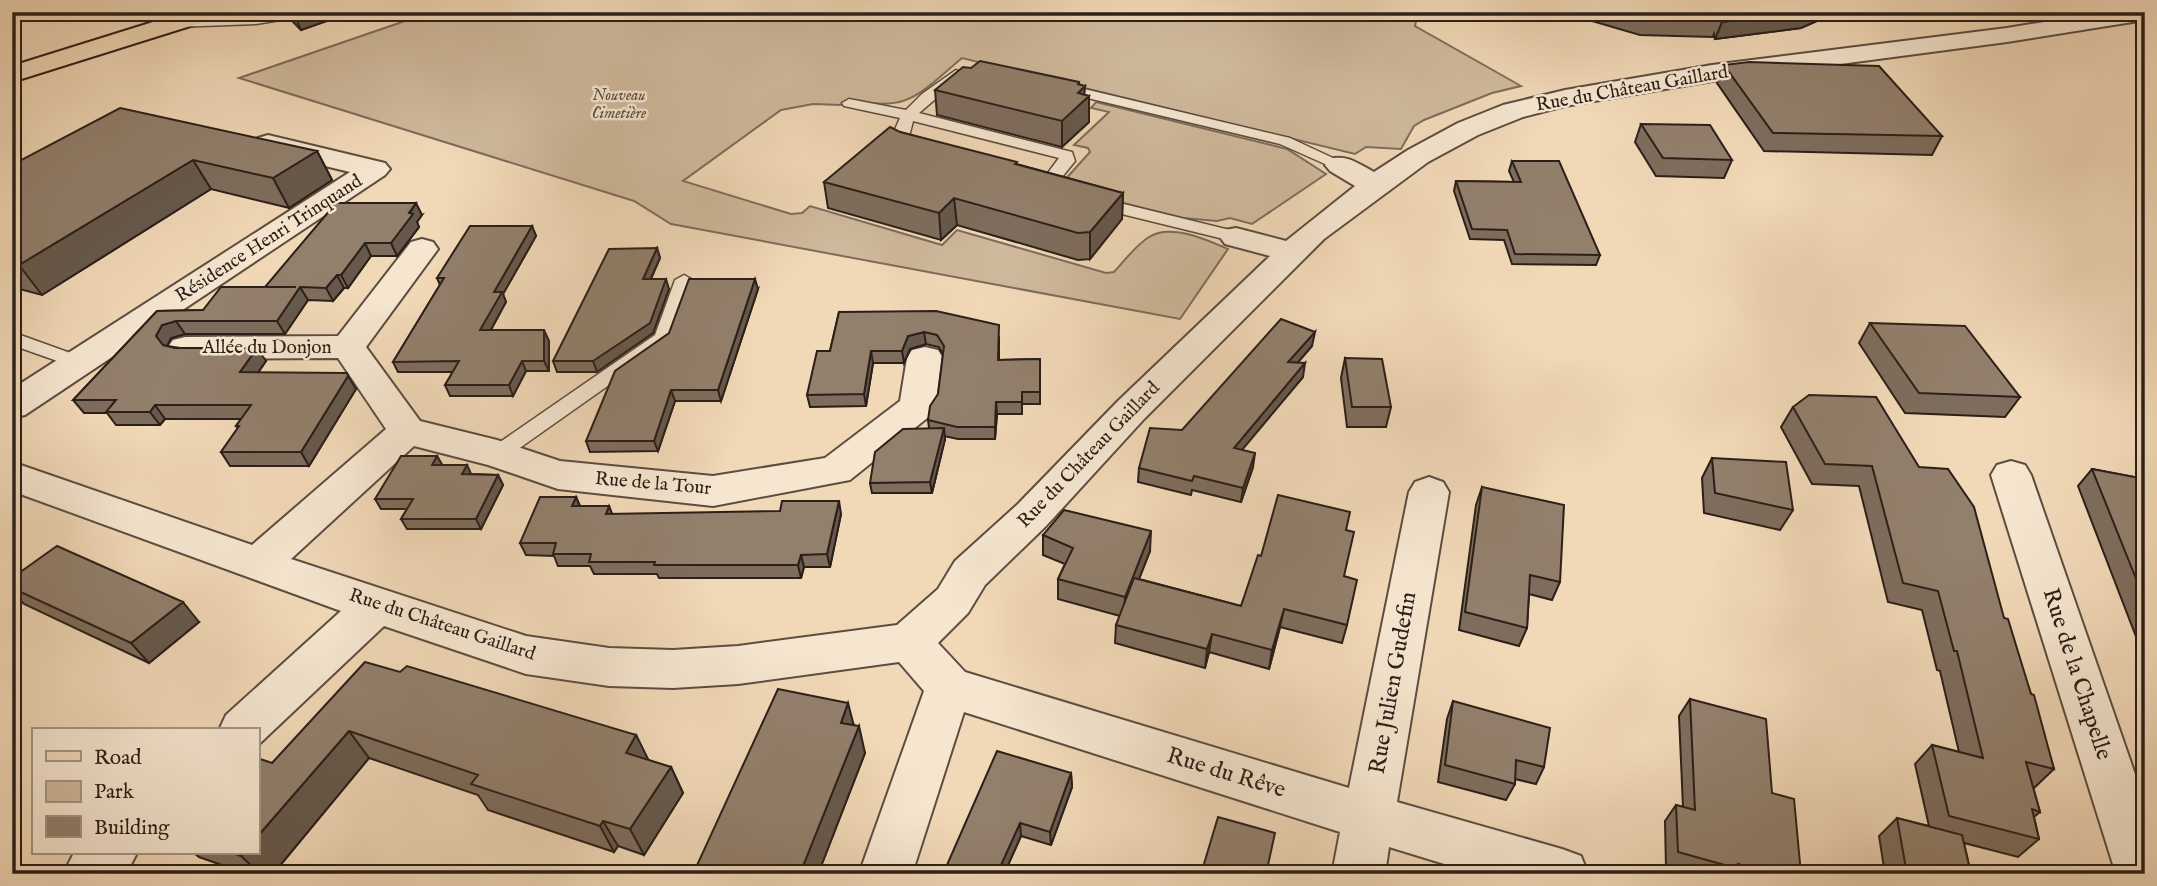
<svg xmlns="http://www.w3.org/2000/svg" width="2157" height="886" font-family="'IM FELL English',serif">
  <rect width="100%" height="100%" fill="#f1d8b7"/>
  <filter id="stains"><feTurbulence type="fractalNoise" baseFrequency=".00286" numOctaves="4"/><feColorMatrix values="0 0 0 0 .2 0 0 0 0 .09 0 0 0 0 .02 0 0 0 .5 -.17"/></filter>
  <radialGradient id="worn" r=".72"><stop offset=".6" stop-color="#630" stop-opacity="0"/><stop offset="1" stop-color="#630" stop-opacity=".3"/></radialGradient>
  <path fill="#cfb99c" stroke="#7d6c5b" stroke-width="2" d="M431 12H599L624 19 634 12H1418L1415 26 1521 86 1492 93 1424 120 1414 126 1401 149 1366 147 1355 154 962 58C920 93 908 114 849 99L841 105 813 104 781 110 683 181 791 214 802 213 810 206 942 245 957 230 1106 273 1114 272C1125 260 1136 245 1149 237 1171 223 1207 240 1228 249L1180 319 671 224 634 201 239 78Z
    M1096 102 1287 149 1326 174 1252 224 1230 218 1217 221 1183 218 1075 191 1062 183 1090 152 1088 148 1074 145 1109 112 1091 108Z"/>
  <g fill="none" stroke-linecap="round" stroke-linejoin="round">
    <defs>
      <path id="service" d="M279 12H311L305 16 256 24 176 27 169 23 176 19 256 16Z
        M956 70 963 74 961 77 919 113 1072 152 1075 161 1050 192H1038L1036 189 1059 158 913 121 907 145 916 151 914 154H902L891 148 892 136 900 118 844 106 842 103 849 99 906 110 922 94Z
        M1059 83 1290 138 1348 165 1346 168H1334L1280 144 1054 90 1052 87Z
        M1095 197 1242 233 1245 237 1236 242 1089 206 1087 202Z
        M684 275 693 280 670 342 504 459 497 461 490 459 486 454 490 449 655 335 675 280Z
        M12 332 87 359 90 363 87 367 80 369 12 345Z"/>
      <path id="minor" d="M2104 12H2145V20L2007 42 1712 81 1565 106 1523 117 1478 135 1428 162 1324 239 1144 419 1046 526 985 585 968 613 938 643 965 672 1349 788 1409 492 1415 482 1429 477 1443 482 1449 492 1397 802 1562 849 1581 856 1588 874H1477L1389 847 1385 874H1332L1340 832 964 712 912 874H859L924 691 899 662 738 684 673 688 609 686 526 674 384 626 257 746V730H219L226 715 341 611 12 491V462L252 545 386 429 338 358 185 359 173 356 167 348 173 340 185 337 338 336 411 242 422 239 433 242 438 249 366 347 420 421 497 440 560 461 713 476 825 458 900 401 907 358 912 350 925 347 938 350 943 358 937 406 931 415 850 480 713 506 558 489 488 465 414 446 291 559 526 636 609 648 673 650 738 646 897 625 938 589 955 561 1018 504 1118 401 1270 256 1225 244 1220 237 1225 230 1236 228 1286 241 1355 186 1330 171 1325 165 1330 159C1347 154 1359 164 1374 172L1408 150 1458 123 1503 105 1565 90 1712 65 2007 28Z
        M268 135 385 163 390 169 385 175 25 415 12 418V389L350 172 258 150 254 144 258 138Z
        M2011 461 2025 465 2031 475 2145 803V874H2116L1991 475 1997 465Z
        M74 853H137L126 874H63Z"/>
      <path id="primary" d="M185 12H223L219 17 12 82V66Z"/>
    </defs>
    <use href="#service" stroke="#5c4d41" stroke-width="3"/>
    <use href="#minor" stroke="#5c4d41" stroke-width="4"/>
    <use href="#primary" stroke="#2b1f1a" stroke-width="4"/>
    <use href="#service" fill="#f6e6d0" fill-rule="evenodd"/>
    <use href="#minor" fill="#f6e6d0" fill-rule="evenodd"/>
    <use href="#primary" fill="#f1d8b7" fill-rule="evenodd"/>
  </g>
  <path fill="#7e6d5d" stroke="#2b1f1a" stroke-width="2" d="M288 12H352L301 30 292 21Z
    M1568 12H1708L1717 18 1720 12H1837L1801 28 1715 39 1714 34 1713 37 1640 35 1568 14Z
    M1724 65 1942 136 1932 155 1764 151 1717 83Z
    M1079 84 1084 95 1089 96V122L1062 147 937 115 935 90Z
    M1641 124 1732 160 1724 178 1656 176 1635 142Z
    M900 132 1123 193 1122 219 1090 259 1078 260 957 225 941 240 828 208 824 182Z
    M317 151 332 180 289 208 211 189 42 295 12 287V163Z
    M1512 161 1600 255 1596 265 1512 264 1504 240 1470 239 1454 191 1456 181 1514 182 1509 171Z
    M422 215 417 222 419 227 397 256H371L348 288H344L333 301 308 300 285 334H185L171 338 167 346 266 361 258 373 356 389 309 466H230L221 452 238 428 236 426 241 419H165L160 425H116L107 413H84L73 400 157 311 203 310 265 287Z
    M532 226 536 236 503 294 506 302 491 330 549 341V371H526L513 396H450L445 385 453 372H398L393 362 440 285 437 278Z
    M657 248 660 258 651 279 669 289 653 333 597 372H557L553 361Z
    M758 289 721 401H675L658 451 590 452 586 441Z
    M839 312 999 337V360L1040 359V404H1022V414H997L995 439H958L944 436 945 439 932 493H872L870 483 929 428 928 420 938 394 943 355 939 347 926 344 910 349 904 363H873L866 406 810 407 807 395 830 351Z
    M1870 323 2020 397 2005 417 1905 413 1859 343Z
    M1312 346 1298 362 1303 377 1242 449 1253 467 1241 502 1192 490 1191 495 1138 482 1139 468 1182 430Z
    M1345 358 1391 407 1386 427H1347L1341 378Z
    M1876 397 2004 618 2031 694 2054 769 2034 788 2033 787 2040 812 2034 817 2039 839 2018 857 1964 843 1971 874H1885L1879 836 1897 818 1929 826 1915 764 1932 745 1959 752 1940 671 1937 670 1922 610 1888 602 1859 486 1812 484 1781 427 1793 407Z
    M437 456 442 465 472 474 498 475 503 485 481 529H407L401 519 407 509H381L375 499Z
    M1712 458 1793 510 1780 530 1704 513 1702 478Z
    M2092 469 2145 479V660L2078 486Z
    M1482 487 1560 582 1552 600 1529 594 1527 628 1519 646 1459 630 1476 505Z
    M576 497 580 506H609L612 514H841L830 567H804L801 578H659L657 574H594L590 566H558L554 556 526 555 520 543Z
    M1346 530 1344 576 1347 625 1342 643 1280 627 1269 669 1209 652 1205 668 1115 643 1116 625 1120 616 1058 599V579L1065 564 1043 555V535L1150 551 1139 579 1241 606 1261 556Z
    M12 578 199 622 149 663 24 604 12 592Z
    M400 672 636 735 648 760 671 767 683 793 644 855 618 846 614 852 488 810 478 795 369 758 273 874H247L199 857 194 853H257L272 763Z
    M1690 699 1772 793 1801 874H1685L1666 868 1665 821 1676 805 1683 807 1679 716Z
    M1453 701 1544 767 1536 784 1515 779V784L1506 800 1438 782 1447 719Z
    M854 725 865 753 818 874H693Z
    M1071 773 1072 787 1051 845 1021 836 1004 874H943Z"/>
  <path fill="#66594c" stroke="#2b1f1a" stroke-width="2" d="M323 12H352L301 30 297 21Z
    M1797 12H1837L1801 28 1715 39 1722 22Z
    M1079 82V92L1085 86 1084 100 1089 96V122L1062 147V121Z
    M317 151 332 180 289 208 273 178Z
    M193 160 211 189 42 295 19 265Z
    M1123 193 1122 219 1090 259V232Z
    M954 198 957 225 941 240 939 213Z
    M416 203 422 215 417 222 419 227 397 256 391 243Z
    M532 226 536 236 503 294 506 302 485 340 480 330 494 292Z
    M365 243 371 256 348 288 341 275Z
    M657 248 660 258 646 289 643 279Z
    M337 275 344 288 333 301 326 288Z
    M666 279 669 289 653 333 597 372 593 361Z
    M755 279 758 289 721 401 718 390Z
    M300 287 308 300 285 334 277 321Z
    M176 321 185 334 171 338 165 350 156 336 162 325Z
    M544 330 549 341V371L544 361Z
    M924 332 926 344 910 349 904 363 902 351 908 336Z
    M1315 332 1312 346 1286 376 1288 362Z
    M257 348 266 361 248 386 240 372Z
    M871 351 873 363 866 406 864 394Z
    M522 361 526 371 513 396 509 385Z
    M1305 363 1303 377 1232 462 1234 448Z
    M348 376 356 389 309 466 301 452Z
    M671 390 675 401 658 451 654 441Z
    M996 402 997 414 995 439V427Z
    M155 405 165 419 160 425 150 412Z
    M944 428 945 439 932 493 930 482Z
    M1255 453 1253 467 1241 502 1243 488Z
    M437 456 443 466 432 465Z
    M467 465 472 476 462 474Z
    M498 475 503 485 481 529 476 519Z
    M576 497 581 509 572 506Z
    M839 501 841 514 830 567 827 554Z
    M609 506 614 519 606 514Z
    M1151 531 1150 551 1124 617 1125 597Z
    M801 555 804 567 801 578 798 565Z
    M183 602 199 622 149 663 131 643Z
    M1284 609 1280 627 1269 669 1272 650Z
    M1212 634 1209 652 1205 668 1207 649Z
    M848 703 855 730 841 723Z
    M859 726 865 753 818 874H805L803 866Z
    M349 731 369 758 273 874H260L241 856 244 853H257V837Z
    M636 735 649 761 626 753Z
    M671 767 683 793 644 855 630 829Z
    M1071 773 1072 787 1051 845 1050 832Z
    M603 821 618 846 614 852 600 826Z
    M1020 823 1021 836 1004 874H997Z
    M800 866 803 874H797Z"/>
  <path fill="#927f6c" stroke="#2b1f1a" stroke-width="2" d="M288 12H323L297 21Z
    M1627 12H1708L1719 20 1646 18Z
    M1720 12H1797L1722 22Z
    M980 61 1079 82 1078 84 1085 86 1078 93 1089 96 1062 121 935 90 963 67 971 68Z
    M1749 62 1879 66 1942 136 1773 133 1724 65Z
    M120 108 317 151 273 178 193 160 19 265 12 263V163L14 164Z
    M1641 124 1710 125 1732 160 1663 158Z
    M890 127 900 132 1017 162 1015 164 1123 193 1090 232 1078 233 954 198 939 213 824 182Z
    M1512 161H1559L1600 255 1515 254 1507 230 1472 229 1456 181 1521 182Z
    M336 203H416L409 213 413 214 391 243H365L341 275H337L326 288 300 287 277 321H176L162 325 156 336 163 345 175 348H257L240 372 347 373 348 376 301 452H221L239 426H236L251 405H155L150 412H106L116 400H73L157 311 203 310 221 287H296H265Z
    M470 226H532L494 292H502L480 330H544V361H522L509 385H445L459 361 393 362 444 278H437Z
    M657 248 643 279H666L650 323 593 361H553L609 249Z
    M689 279H755L718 390H671L654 441H586L615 371 669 333Z
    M936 311 999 325 998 360 1040 359V392H1022V402H996L995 427H957L928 420 930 406 938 394 944 346 937 335 924 332 908 336 902 351H871L864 394 807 395 817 351H830L839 312Z
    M1281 319 1315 332 1288 362 1305 363 1234 448 1255 453 1243 488 1194 476 1192 481 1139 468 1150 428 1182 430Z
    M1870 323 1965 326 2020 397 1919 393Z
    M1345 358 1382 359 1391 407H1352Z
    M1809 395 1876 397 1919 467 1948 469 1974 507 2004 618 2008 619 2031 694 2034 695 2054 769 2026 762 2040 812 2032 809 2039 839 1949 816 1932 745 1983 758 1957 651H1954L1938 591 1903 583 1872 466 1825 464 1793 407Z
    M944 428 930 482 870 483 875 452 903 429Z
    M401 456H437L432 465H467L462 474 498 475 476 519H401L413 499H375Z
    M1712 458 1786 462 1793 510 1715 493Z
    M2092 469 2145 479V601Z
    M1482 487 1564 505 1560 582 1530 575 1527 628 1465 612Z
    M1278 495 1350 512 1346 530 1354 532 1344 576 1357 580 1347 625 1284 609 1272 650 1212 634 1207 649 1116 625 1134 578 1241 606 1258 555 1261 556Z
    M540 497H576L572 506H609L606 514 780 511 782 501H839L827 554 801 555 798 565H654L655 562H589L591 554H553L556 543H520Z
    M1064 510 1151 531 1125 597 1058 579 1073 548 1043 535Z
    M57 546 183 602 131 643 12 588V578Z
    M365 662 400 672 407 666 636 735 626 753 671 767 630 829 603 821 600 826 471 784 478 775 349 731 257 837V758L272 763Z
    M778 689 848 703 841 723 859 726 803 866H800L797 874H693Z
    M1690 699 1766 719 1772 793 1794 799 1801 874H1773L1738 864 1739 869 1678 852 1676 805 1695 810Z
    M1453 701 1550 728 1544 767 1516 760 1515 784 1445 765Z
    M997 751 1071 773 1050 832 1020 823 997 874H943Z
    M1218 817 1275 833 1266 874H1201Z
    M1897 818 1962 835 1971 874H1907Z
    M233 853H244L241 856Z
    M1169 866 1193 874H1167Z"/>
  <g text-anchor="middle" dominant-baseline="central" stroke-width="5" stroke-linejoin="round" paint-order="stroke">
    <g font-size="16" font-style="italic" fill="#5c4d41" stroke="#f6e6d0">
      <text x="619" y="96">Nouveau<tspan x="619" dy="18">Cimetière</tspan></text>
    </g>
    <g font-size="19" fill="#2b1f1a" stroke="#f6e6d0">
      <text transform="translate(1632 89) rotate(-10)">Rue du Château Gaillard</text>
      <text transform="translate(269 239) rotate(-33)">Résidence Henri Trinquand</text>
      <text x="267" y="348">Allée du Donjon</text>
      <text transform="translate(1089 455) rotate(-46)">Rue du Château Gaillard</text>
      <text transform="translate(653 484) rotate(5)">Rue de la Tour</text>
      <text transform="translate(442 625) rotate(18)">Rue du Château Gaillard</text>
    </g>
    <g font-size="23" fill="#2b1f1a" stroke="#f6e6d0">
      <text transform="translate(2077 674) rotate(72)">Rue de la Chapelle</text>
      <text transform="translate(1393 683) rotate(-80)">Rue Julien Gudefin</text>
      <text transform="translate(1226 773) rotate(17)">Rue du Rêve</text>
    </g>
  </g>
  <rect width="2157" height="886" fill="none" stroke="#f1d8b7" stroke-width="42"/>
  <rect x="14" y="14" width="2129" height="858" fill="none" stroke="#2b1f1a" stroke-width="3.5"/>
  <rect x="21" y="21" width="2115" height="844" fill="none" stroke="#2b1f1a" stroke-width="2"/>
  <rect x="32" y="728" width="228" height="126" fill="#f6e6d0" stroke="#a59687" stroke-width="2"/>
  <rect x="46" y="751" width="35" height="10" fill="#f1d8b7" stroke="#a59687" stroke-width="2"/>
  <text x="94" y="764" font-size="21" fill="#2b1f1a">Road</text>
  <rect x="46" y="781" width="35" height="21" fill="#cfb99c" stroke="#a59687" stroke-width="2"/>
  <text x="94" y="798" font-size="21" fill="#2b1f1a">Park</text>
  <rect x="46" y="816" width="35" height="21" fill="#927f6c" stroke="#a59687" stroke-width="2"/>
  <text x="94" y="834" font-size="21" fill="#2b1f1a">Building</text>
  <rect width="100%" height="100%" filter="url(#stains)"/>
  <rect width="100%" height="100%" fill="url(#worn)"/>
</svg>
